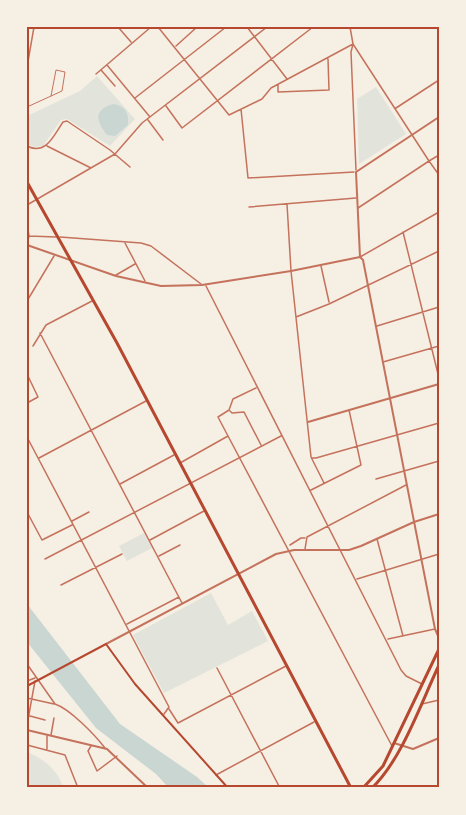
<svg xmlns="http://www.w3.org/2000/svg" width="466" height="815" font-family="'Alegreya Sans',sans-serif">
  <rect width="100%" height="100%" fill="#f6efe4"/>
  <path fill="#e2e4dc" d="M97 76 135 119 110 146 67 119 61 120 43 146 34 147 27 144V116L80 91Z
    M376 87 406 134 359 164 357 99Z
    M144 533 152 548 127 561 119 546Z
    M211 593 228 625 252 611 268 641 164 693 133 635Z
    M27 752C45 759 57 770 64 788H27Z"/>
  <path fill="#c9d6d2" d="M113 104C126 106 129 113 128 125L115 136 107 135C96 121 93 110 113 104Z
    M27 604 120 724 197 777 209 788H169L156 774 96 728 27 642Z"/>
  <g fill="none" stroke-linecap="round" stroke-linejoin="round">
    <path stroke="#c5725c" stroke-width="1" d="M27 107 62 91 65 72 56 70 51 96"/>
    <path stroke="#c5725c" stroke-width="1.5" d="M118 27 131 42
      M158 27 229 115 262 99 271 88 353 44 429 161 358 208
      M247 27 287 79
      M350 27 353 44 351 52 356 170
      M176 46 197 27
      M107 65 150 117
      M27 67 34 27
      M101 70 115 86
      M96 74 151 27
      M278 85V92L329 90 328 59
      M135 98 226 27
      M166 106 182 128 313 27
      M396 108 439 80
      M241 109 248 178 354 172
      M148 120 163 140
      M27 146C46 156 54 135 63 122L67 121 110 150 130 167
      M47 146 91 168
      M439 155 429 161 439 175
      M287 204 291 271 311 457 324 483
      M27 205 115 154 142 123 267 27
      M249 207 356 198
      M27 223 29 236 27 244
      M403 232 439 378
      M29 236 56 237
      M60 237 141 243 151 246 201 284
      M125 243 145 281
      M360 257 439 212
      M321 266 329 302
      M116 275 135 264
      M206 286 401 670 406 676 422 684
      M27 301 54 256
      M296 317 329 304 439 251
      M377 326 439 307
      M40 333 182 603
      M33 346 46 325 92 301
      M383 362 439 346
      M27 374 38 397 27 403
      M230 411 232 413 244 412 261 445
      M228 436 392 746
      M27 437 169 707 164 714
      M39 458 146 401
      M312 458H316L439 423
      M180 463 228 436 218 417 229 410 233 399 256 388
      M376 479 439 461
      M120 484 174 455
      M311 490 361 465 349 410
      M27 512 42 540 72 525
      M72 521 89 512
      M377 539 403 636
      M150 540 204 511
      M290 545 301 538H305
      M305 549 307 537 406 485
      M159 556 180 545
      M45 559 281 436
      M357 579 439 554
      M61 585 122 554
      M127 624 179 597
      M388 639 435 629
      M27 664 55 704C70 709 95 735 105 748
      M217 668 280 788
      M27 681 35 678
      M27 698 54 704
      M422 704 439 700
      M169 709 178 723 286 666
      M30 716 45 720
      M27 725 35 681
      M51 735 54 718
      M47 736V749
      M27 745 65 755 78 788
      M91 746 88 751 97 771 117 756
      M216 775 314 722"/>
    <path stroke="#c5725c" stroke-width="2" d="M439 117 356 172 360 257 363 260 435 629 439 638
      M27 245 116 276 161 286 202 285 291 271 360 257
      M308 422 439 384
      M106 644 276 554 294 550H349L361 546 414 522 439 514
      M27 730 107 749 148 788
      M394 743 413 749 439 738"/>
    <path stroke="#b5482f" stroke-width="2" d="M27 686 106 644 135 684 228 788"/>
    <path stroke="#b5482f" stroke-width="3" d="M27 182 117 343 351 788"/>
    <path stroke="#b5482f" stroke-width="3" d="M363 788 383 766 439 649
      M372 788C402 759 421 703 439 665"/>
  </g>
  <rect width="466" height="815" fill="none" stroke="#f6efe4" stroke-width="57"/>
  <rect x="28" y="28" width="410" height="758" fill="none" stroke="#b5482f" stroke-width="2"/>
</svg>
